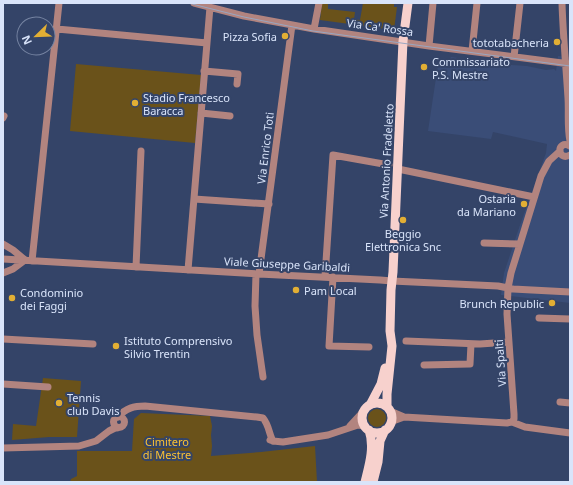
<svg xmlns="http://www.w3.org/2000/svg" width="573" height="485" font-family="'Noto Sans',sans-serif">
  <rect width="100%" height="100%" fill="#344468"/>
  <path fill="#3a4d77" d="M558 56 570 57V303L501 295 504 273 520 225 546 153 547 144 493 132 491 139 428 131 439 58 450 59 451 57 499 64 527 66 546 70 554 69 556 71Z"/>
  <path fill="#6a521a" d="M322 3 328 4V9L355 12 354 19 360 20 363 3H394V7H397L394 30 320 20Z
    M76 64 201 75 195 143 70 131Z
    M43 378 81 381 77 437H49L12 440 13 424 36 426Z
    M368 418a9 9 0 1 1 18 0a9 9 0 1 1-18 0Z
    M141 413 210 416 212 426 211 435 212 446 211 456 261 452 315 446 317 482H70L71 479 77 476V451H132L134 419Z"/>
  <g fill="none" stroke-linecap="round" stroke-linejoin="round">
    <path stroke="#b2847f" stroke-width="7" d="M194 3 244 16 314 29 429 46 570 64
      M562 3C563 35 566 66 568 98 569 112 567 127 570 141
      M57 29 207 43
      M314 29 319 3
      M429 46 433 3
      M472 51 477 3
      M514 57 520 3
      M204 71 238 74 237 84
      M201 113 230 116
      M3 118 4 116
      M570 146C556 139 557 162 570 155
      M398 169 534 197
      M194 199 269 204
      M484 243 520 244
      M3 244 13 250 25 260 13 269 3 273
      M3 259 259 274 380 280 392 281 498 286 513 289 570 292
      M32 261 59 3
      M136 267 141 151
      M188 270 210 7
      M256 274 255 306 257 335 263 377
      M259 274 292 25
      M325 277 333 155 389 165
      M333 277 329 346 369 347
      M539 318 570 319
      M3 339 93 344
      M406 341 480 344 509 342
      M424 365 470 364 471 344
      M3 384 48 387
      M560 402 570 403
      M390 411 404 417 507 423 512 422
      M113.5 422a5.5 5.5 0 1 1 11 0a5.5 5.5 0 1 1-11 0Z
      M118 417C126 408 134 406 145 406L257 417 263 418C269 425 269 434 273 441
      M512 422 514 419V414L507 314 508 288 511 273 520 244 541 176 549 161 560 151
      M512 422 525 427 570 433
      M390 423 393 421 404 417
      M350 426 363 412
      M270 440 273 441 283 442 328 435 358 425 365 426
      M3 448 79 446 96 441 109 431 115 428H117"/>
    <path stroke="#f7d1cd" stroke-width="9" d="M362 418a15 15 0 1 1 30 0a15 15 0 1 1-30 0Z
      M370 405 381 384 385 368
      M387 406V394L392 346 390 331 391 290 393 272 403 41 408 3
      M365 482C369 466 375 447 369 430
      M373 482 378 462 380 441 385 430"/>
    <path stroke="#99a6c1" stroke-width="1" d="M188 3 244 17 313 31 570 66"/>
  </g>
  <g fill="#e2af34" stroke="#344468" stroke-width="1.5">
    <circle cx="285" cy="36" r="4"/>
    <circle cx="557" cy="42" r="4"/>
    <circle cx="424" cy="67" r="4"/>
    <circle cx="135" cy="103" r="4"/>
    <circle cx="524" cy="204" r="4"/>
    <circle cx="403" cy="220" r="4"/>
    <circle cx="296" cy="290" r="4"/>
    <circle cx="12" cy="298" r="4"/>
    <circle cx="552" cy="303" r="4"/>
    <circle cx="116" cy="346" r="4"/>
    <circle cx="59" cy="403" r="4"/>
  </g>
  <g text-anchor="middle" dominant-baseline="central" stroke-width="4" stroke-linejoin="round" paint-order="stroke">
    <g font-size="11" fill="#d9e4fa" stroke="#344468">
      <text transform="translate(380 27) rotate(8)">Via Ca' Rossa</text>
      <text transform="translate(265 148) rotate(-83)">Via Enrico Toti</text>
      <text transform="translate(386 161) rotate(-87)">Via Antonio Fradeletto</text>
      <text transform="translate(287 264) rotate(3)">Viale Giuseppe Garibaldi</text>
      <text transform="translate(500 363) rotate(-94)">Via Spalti</text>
    </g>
    <g font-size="11" fill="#d9e4fa" stroke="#344468" text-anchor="start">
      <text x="277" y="36" text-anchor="end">Pizza Sofia</text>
      <text x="549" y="42" text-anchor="end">tototabacheria</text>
      <text x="432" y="61">Commissariato<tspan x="432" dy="13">P.S. Mestre</tspan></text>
      <text x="143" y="97">Stadio Francesco<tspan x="143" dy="13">Baracca</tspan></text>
      <text x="516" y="198" text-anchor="end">Ostaria<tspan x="516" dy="13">da Mariano</tspan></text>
      <text x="403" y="233" text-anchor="middle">Beggio<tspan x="403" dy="13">Elettronica Snc</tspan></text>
      <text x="304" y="290">Pam Local</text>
      <text x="20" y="292">Condominio<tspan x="20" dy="13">dei Faggi</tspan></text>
      <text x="544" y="303" text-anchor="end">Brunch Republic</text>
      <text x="124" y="340">Istituto Comprensivo<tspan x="124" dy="13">Silvio Trentin</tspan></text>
      <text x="67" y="397">Tennis<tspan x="67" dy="13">club Davis</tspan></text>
    </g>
    <g font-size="11" fill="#fac133" stroke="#344468">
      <text x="167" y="441">Cimitero<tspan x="167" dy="13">di Mestre</tspan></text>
    </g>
  </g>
  <rect width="573" height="485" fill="none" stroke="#d9e4fa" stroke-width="8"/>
  <g transform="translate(36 36) rotate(247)"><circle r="19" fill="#344468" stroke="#7684a2"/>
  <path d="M0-3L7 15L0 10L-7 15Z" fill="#e2af34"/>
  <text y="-6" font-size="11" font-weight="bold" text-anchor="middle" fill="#d9e4fa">N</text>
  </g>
</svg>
